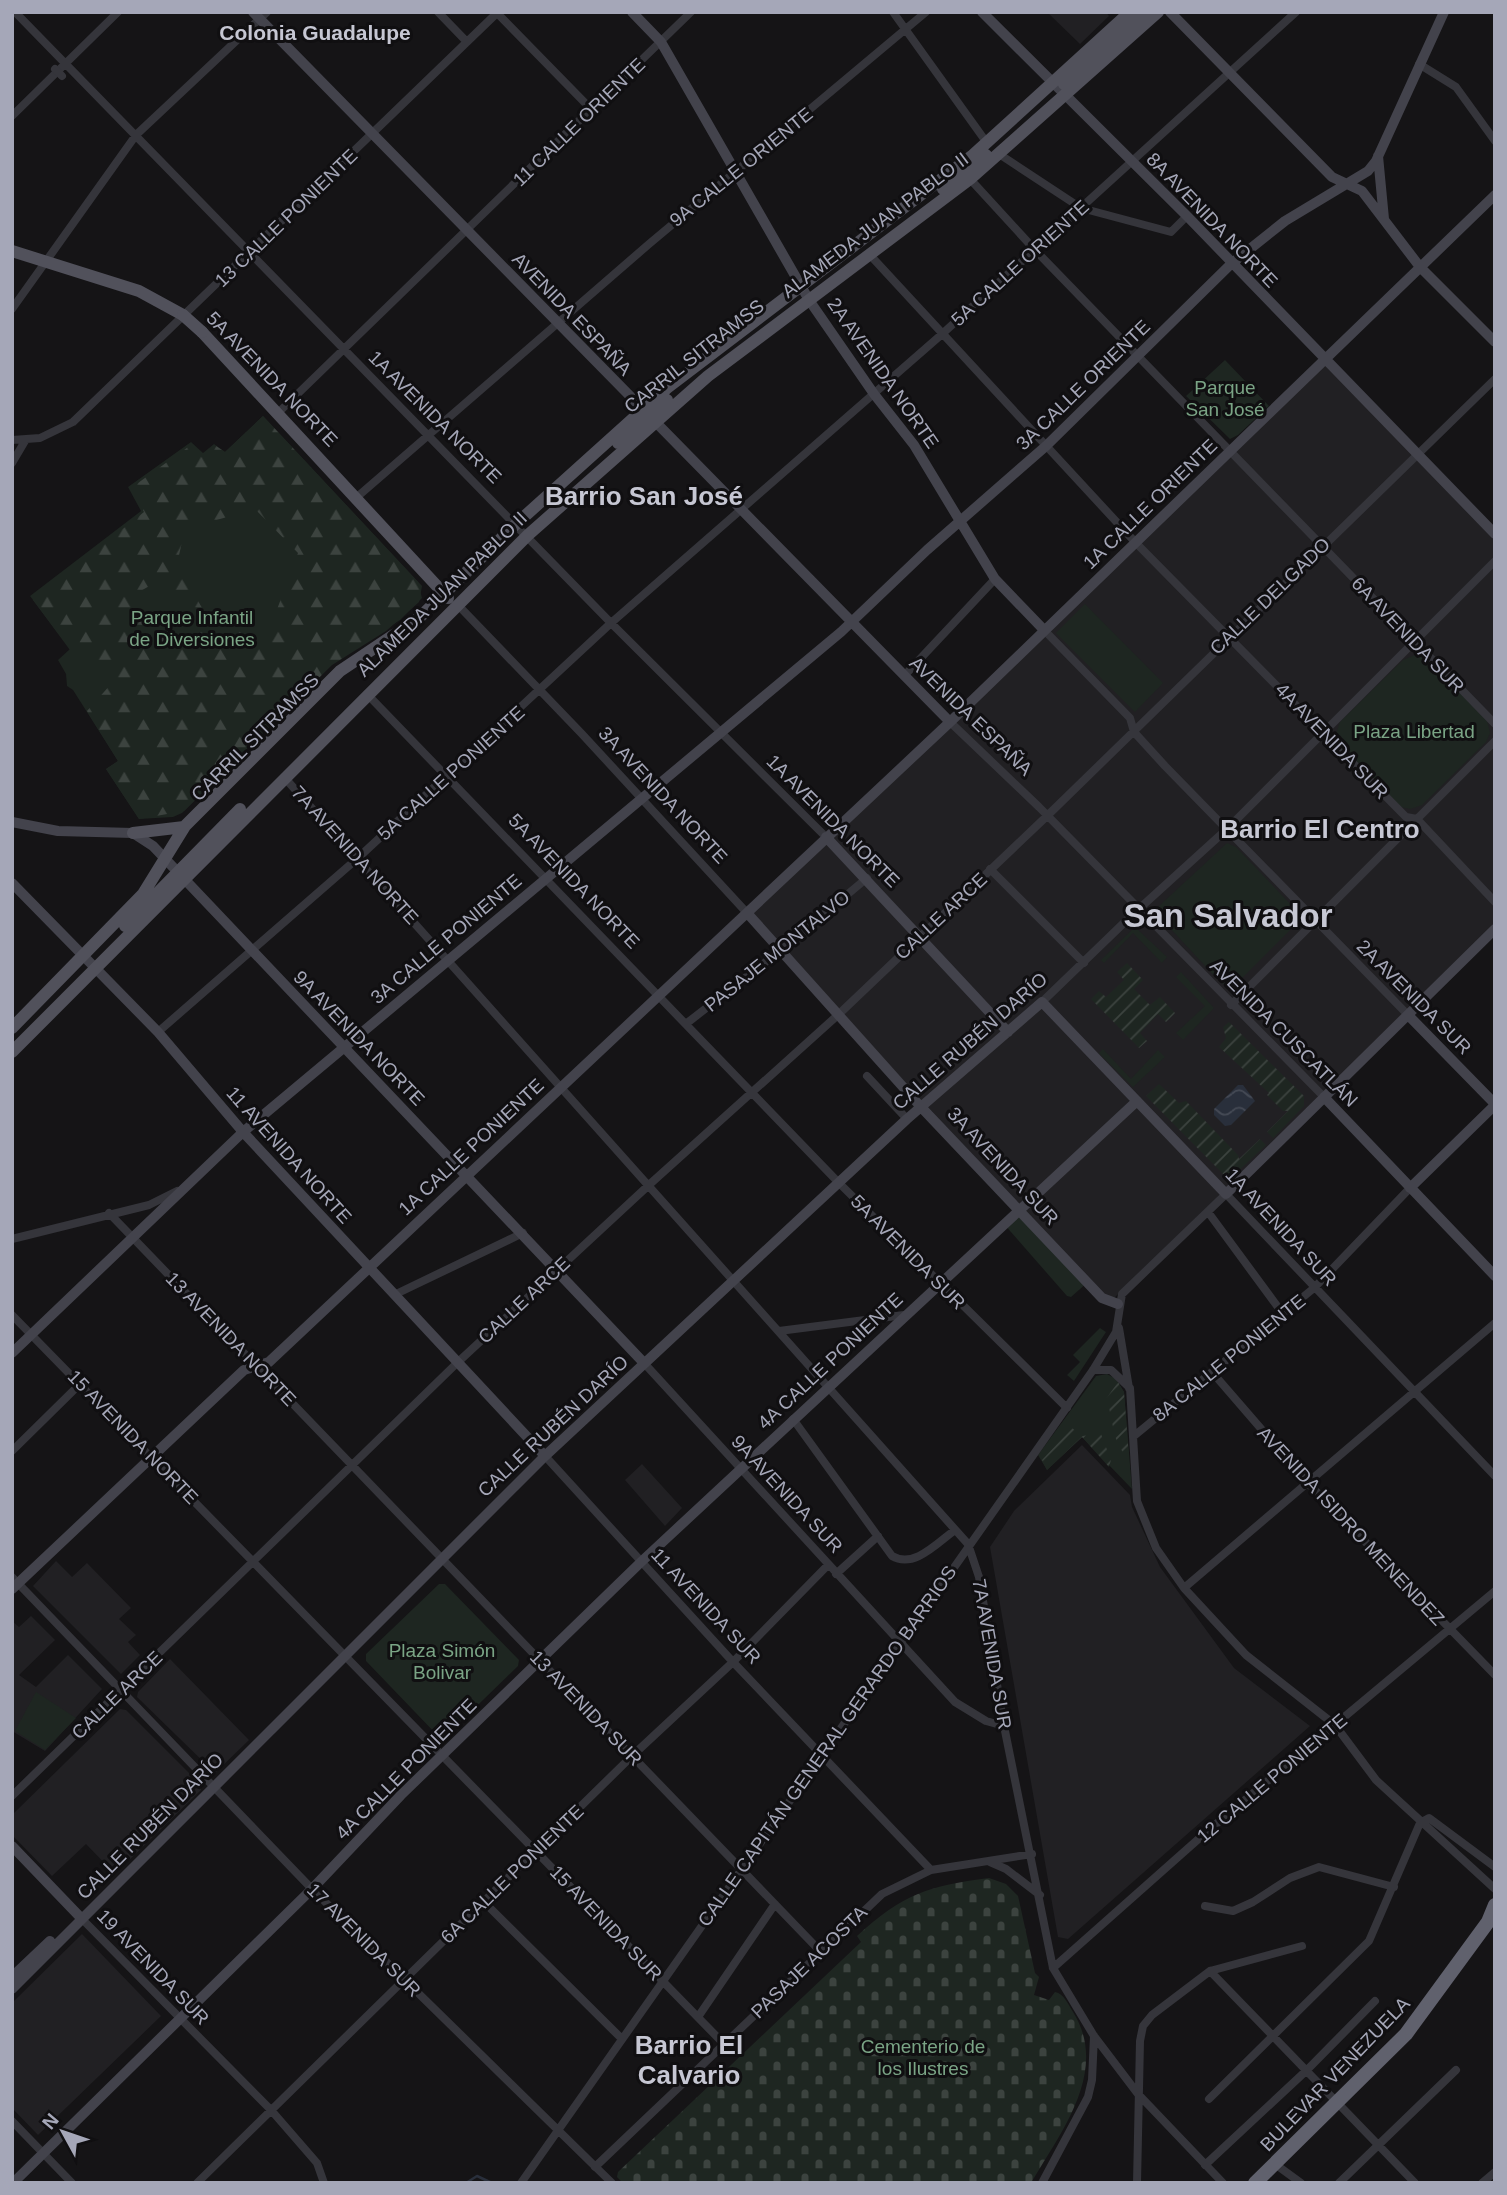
<svg xmlns="http://www.w3.org/2000/svg" width="1507" height="2195" font-family="Arial,sans-serif">
  <defs>
    <pattern id="forest-firs" width="22" height="20" patternUnits="userSpaceOnUse" patternTransform="scale(1.75)"><rect width="22" height="20" fill="#1e2621"/><path d="M5 1l3.5 6h-7zM16 11l3.5 6h-7z" fill="#3c433f"/></pattern>
    <pattern id="cemetery-stones" width="16" height="16" patternUnits="userSpaceOnUse" patternTransform="scale(1.75)"><rect width="16" height="16" fill="#1e2621"/><path d="M2 7V4a2 2 0 0 1 4 0v3zM10 15v-3a2 2 0 0 1 4 0v3z" fill="#3c433f"/></pattern>
    <pattern id="garden-furrows" width="10" height="10" patternUnits="userSpaceOnUse" patternTransform="scale(1.75)"><rect width="10" height="10" fill="#1e2621"/><path d="M-1 1l2-2M0 10L10 0M9 11l2-2" fill="none" stroke="#3c433f"/></pattern>
    <pattern id="water-waves" width="16" height="10" patternUnits="userSpaceOnUse" patternTransform="scale(1.75)"><rect width="16" height="10" fill="#292f3b"/><path d="M0 5q4-4 8 0t8 0" fill="none" stroke="#454a55"/></pattern>
  </defs>
  <rect width="100%" height="100%" fill="#151416"/>
  <path fill="#212023" d="M1047 12H1106L1109 16 1080 44Z
    M1325 360 1495 534V925L1110 1302 748 914Z
    M1082 1445 1130 1495 1132 1507 1160 1567 1234 1668 1310 1726 1068 1939 1058 1937 990 1547 1014 1511Z
    M642 1464 682 1508 665 1526 625 1480Z
    M56 1561 72 1577 87 1563 131 1608 119 1619 136 1635 128 1642 140 1655 121 1674 33 1586Z
    M31 1616 55 1640 19 1675 36 1687 68 1655 102 1689 45 1751 12 1731V1621L19 1627Z
    M170 1659 249 1740 215 1773 137 1697 138 1692Z
    M120 1709 126 1710 201 1785V1790L115 1874 86 1844 52 1876 12 1835V1815Z
    M82 1934 161 2016 38 2135 12 2108V2003Z"/>
  <path fill="#1e2621" d="M1225 360 1269 406 1238 435 1230 439 1186 396Z
    M263 416 418 582 422 598 400 620 331 665 182 813 173 817 139 819 106 769 118 761 73 690 67 686 66 674 58 660 70 649 30 596 141 511 128 487 191 442 203 453 214 444 225 452Z
    M1085 604 1163 683 1135 712 1056 633Z
    M1415 655 1427 659 1487 721 1490 733 1486 742 1422 805 1410 809 1401 807 1339 744 1336 734 1340 722 1403 660Z
    M1227 843 1236 847 1297 911 1299 917 1296 924 1236 984 1229 986 1221 983 1156 913 1158 907Z
    M1135 927 1167 957 1162 963 1133 933 1104 963 1101 960Z
    M1181 972 1214 1008 1183 1040 1176 1033 1205 1006 1176 977Z
    M1103 1049 1131 1079 1158 1050 1165 1057 1133 1087 1099 1053Z
    M1021 1210 1088 1282 1071 1297 1067 1296 1003 1223Z
    M1100 1328 1106 1332 1074 1381 1067 1375 1080 1362 1073 1355Z
    M1107 1374 1116 1379 1124 1392 1132 1489 1082 1437 1047 1470 1038 1455 1096 1376Z
    M439 1584H445L519 1660 518 1666 445 1737 438 1736 366 1661V1654Z
    M36 1692 76 1718 45 1750 15 1731Z"/>
  <path fill="url(#forest-firs)" fill-rule="evenodd" d="M263 416 422 586 419 602 386 631 332 665 184 811 139 819 106 769 118 761 87 711 112 683 70 650 33 600 144 512 131 488 191 445 204 456 216 446 225 452ZM255 509 298 553 269 631 214 629 177 564 185 529ZM160 580 182 621 159 633 137 593Z"/>
  <path fill="url(#cemetery-stones)" d="M989 1878 1006 1884 1018 1896 1035 1973 1039 1977 1034 1995 1049 2000 1055 1992C1064 1994 1068 2004 1073 2012 1110 2071 1060 2133 1031 2183H623L617 2177 618 2172 861 1942 857 1936C903 1894 928 1886 989 1878Z"/>
  <path fill="url(#garden-furrows)" d="M1127 963 1143 980 1134 989 1150 1005 1160 997 1175 1013 1166 1022 1158 1014 1140 1033 1147 1041 1139 1048 1091 999 1099 991 1106 997 1124 980 1117 972Z
    M1229 1022 1304 1096V1106L1273 1138 1267 1132 1288 1111H1283L1267 1095 1269 1093 1219 1047 1226 1038 1223 1027Z
    M1159 1084 1179 1103 1186 1101 1238 1155 1239 1159 1260 1139 1266 1145 1233 1176 1226 1177 1146 1096Z
    M1118 1382 1124 1392 1129 1458C1111 1444 1114 1418 1106 1399Z
    M1072 1428 1082 1436 1101 1434 1111 1460 1109 1467 1082 1437 1047 1470 1042 1460Z"/>
  <path fill="url(#water-waves)" d="M1238 1085H1243L1255 1101 1231 1125 1225 1126 1214 1115V1109Z"/>
  <g fill="none" stroke-linecap="round" stroke-linejoin="round">
    <path stroke="#292f3b" stroke-width="2.5" d="M466 2183 477 2176 492 2183"/>
    <path stroke="#35353b" stroke-width="8" d="M15 12 611 623 826 837
      M438 12 467 42
      M893 12 987 143
      M497 13 591 109
      M1419 64 1456 87 1495 141
      M12 116 118 12
      M999 154 1081 208 1171 232 1187 216
      M970 179 1035 250 1495 724
      M870 255 1136 543 1406 817 1417 819 1495 902
      M12 309 136 135 267 12
      M279 412 691 12
      M12 440 40 438 73 422 498 12
      M12 463 25 441
      M357 497 649 244 926 12
      M457 604 582 734 748 914
      M1044 630 1130 718 1134 732 1165 766 1408 1015
      M904 676 995 579
      M367 694 838 1182 1067 1408
      M950 722 1039 807 1324 1097
      M284 777 968 1544 979 1577 1004 1726 1053 1968 1094 2036 1138 2094 1223 2183
      M990 869 1084 963
      M1042 1002 1130 917 1227 829 1495 561
      M1231 1005 1495 741
      M687 1023 781 950 867 878
      M158 1032 359 857 611 623 941 335 1296 12
      M867 1076 907 1119
      M1208 1212 1283 1314
      M109 1213 820 1951
      M12 1239 149 1205 177 1191
      M396 1294 523 1233
      M12 1315 724 2044
      M1119 1328 1129 1388
      M779 1331 904 1315
      M644 1363 955 1702 986 1721 1004 1726
      M1093 1370H1111L1130 1388 1137 1501 1156 1548 1184 1588 1246 1655 1335 1725 1376 1780 1495 1889
      M1212 1372 1308 1483 1495 1675
      M793 1419 892 1556C914 1569 937 1543 955 1530
      M1134 1436 1314 1288 1410 1188
      M12 1451 81 1383
      M545 1456 733 1662 931 1870
      M836 1574 878 1536
      M12 1577 312 1889 612 2183
      M1184 1588 1495 1323
      M12 1796 457 1363 650 1184 839 1014 1047 816 1495 379
      M1420 1823 1429 1818 1495 1867
      M990 1862 1006 1869 1040 1895
      M484 1902 622 2039
      M1205 1906 1233 1911 1253 1902 1290 1878 1319 1867 1394 1887
      M82 1919 271 2110 317 2163 324 2183
      M1053 1968 1203 1835 1495 1591
      M1210 1971 1415 2183
      M698 2017 775 1904
      M1209 2099 1369 1941 1420 1823
      M12 2121 72 2183
      M1275 2164 1301 2183
      M1205 2165 1307 2070 1375 2001
      M595 2167 882 1894 931 1870 1032 1854
      M197 2183 632 1756 733 1662 828 1565
      M521 2183 1093 1370 1116 1332 1122 1294 1226 1194 1495 1476
      M1042 2183 1088 2097 1092 2080 1094 2036
      M1137 2183 1140 2041 1143 2026 1152 2015 1210 1971 1302 1946
      M1339 2183 1456 2070
      M1482 2183 1495 2172"/>
    <path stroke="#43434c" stroke-width="10" d="M253 12 950 722
      M632 12 661 42 809 300 874 394 914 445 995 579 1044 630
      M982 12 1187 216 1495 534
      M1170 12 1332 177 1362 191 1420 267 1495 342
      M1378 156 1384 219
      M12 822 58 831 133 833 153 846 644 1363
      M826 837 1008 1032
      M12 883 158 1032 243 1132 545 1456
      M748 914 921 1107 1102 1298 1118 1304
      M1408 1015 1495 1104
      M1324 1097 1495 1276
      M1410 1188 1495 1105
      M12 1353 243 1132 841 632 927 550 1046 446 1231 264 1285 221 1368 171 1376 161 1444 12
      M12 1589 244 1370 269 1362 950 722 1495 195
      M12 1846 82 1919
      M12 1977 50 1941
      M12 1989 545 1456 907 1119 1042 1002 1226 1194 1495 929
      M13 2183 312 1889 401 1795 641 1562 1137 1101"/>
    <path stroke="#51515b" stroke-width="12" d="M1064 84 1146 12
      M943 189 986 155
      M12 251 139 291 183 315
      M202 332 448 598
      M618 443 667 400
      M133 833 184 827
      M125 926 240 809
      M12 1028 143 894 185 826 340 671 419 618 516 524 667 388 973 155 1130 12
      M12 1052 528 535 708 376 970 179 1158 12"/>
    <path stroke="#60616d" stroke-width="14" d="M1255 2183 1406 2034 1488 1922 1495 1905"/>
    <path stroke="#35353b" stroke-width="8" d="M55 69 62 76"/>
    <path stroke="#51515b" stroke-width="12" d="M183 315 202 332"/>
  </g>
  <g text-anchor="middle" dominant-baseline="central" stroke-width="6" stroke-linejoin="round" paint-order="stroke">
    <g font-size="19" fill="#a5a7b8" stroke="#100f11">
      <text transform="translate(579 122) rotate(-44)">11 CALLE ORIENTE</text>
      <text transform="translate(741 167) rotate(-39)">9A CALLE ORIENTE</text>
      <text transform="translate(286 218) rotate(-44)">13 CALLE PONIENTE</text>
      <text transform="translate(1212 220) rotate(46)">8A AVENIDA NORTE</text>
      <text transform="translate(875 225) rotate(-37)">ALAMEDA JUAN PABLO II</text>
      <text transform="translate(1020 263) rotate(-42)">5A CALLE ORIENTE</text>
      <text transform="translate(572 314) rotate(46)">AVENIDA ESPAÑA</text>
      <text transform="translate(694 356) rotate(-38)">CARRIL SITRAMSS</text>
      <text transform="translate(883 373) rotate(55)">2A AVENIDA NORTE</text>
      <text transform="translate(272 379) rotate(46)">5A AVENIDA NORTE</text>
      <text transform="translate(1083 385) rotate(-44)">3A CALLE ORIENTE</text>
      <text transform="translate(435 417) rotate(45)">1A AVENIDA NORTE</text>
      <text transform="translate(1150 504) rotate(-44)">1A CALLE ORIENTE</text>
      <text transform="translate(442 594) rotate(-44)">ALAMEDA JUAN PABLO II</text>
      <text transform="translate(1270 596) rotate(-44)">CALLE DELGADO</text>
      <text transform="translate(1408 635) rotate(46)">6A AVENIDA SUR</text>
      <text transform="translate(971 716) rotate(44)">AVENIDA ESPAÑA</text>
      <text transform="translate(255 737) rotate(-45)">CARRIL SITRAMSS</text>
      <text transform="translate(1332 741) rotate(46)">4A AVENIDA SUR</text>
      <text transform="translate(451 773) rotate(-42)">5A CALLE PONIENTE</text>
      <text transform="translate(663 795) rotate(47)">3A AVENIDA NORTE</text>
      <text transform="translate(833 821) rotate(45)">1A AVENIDA NORTE</text>
      <text transform="translate(355 855) rotate(48)">7A AVENIDA NORTE</text>
      <text transform="translate(574 881) rotate(46)">5A AVENIDA NORTE</text>
      <text transform="translate(941 916) rotate(-43)">CALLE ARCE</text>
      <text transform="translate(446 939) rotate(-40)">3A CALLE PONIENTE</text>
      <text transform="translate(777 951) rotate(-39)">PASAJE MONTALVO</text>
      <text transform="translate(1414 997) rotate(45)">2A AVENIDA SUR</text>
      <text transform="translate(1284 1033) rotate(45)">AVENIDA CUSCATLÁN</text>
      <text transform="translate(359 1038) rotate(46)">9A AVENIDA NORTE</text>
      <text transform="translate(970 1041) rotate(-41)">CALLE RUBÉN DARÍO</text>
      <text transform="translate(471 1147) rotate(-43)">1A CALLE PONIENTE</text>
      <text transform="translate(289 1155) rotate(48)">11 AVENIDA NORTE</text>
      <text transform="translate(1003 1166) rotate(47)">3A AVENIDA SUR</text>
      <text transform="translate(1281 1227) rotate(47)">1A AVENIDA SUR</text>
      <text transform="translate(908 1252) rotate(45)">5A AVENIDA SUR</text>
      <text transform="translate(524 1300) rotate(-43)">CALLE ARCE</text>
      <text transform="translate(231 1339) rotate(46)">13 AVENIDA NORTE</text>
      <text transform="translate(1229 1358) rotate(-39)">8A CALLE PONIENTE</text>
      <text transform="translate(830 1361) rotate(-43)">4A CALLE PONIENTE</text>
      <text transform="translate(553 1426) rotate(-43)">CALLE RUBÉN DARÍO</text>
      <text transform="translate(133 1437) rotate(46)">15 AVENIDA NORTE</text>
      <text transform="translate(787 1494) rotate(47)">9A AVENIDA SUR</text>
      <text transform="translate(1351 1526) rotate(47)">AVENIDA ISIDRO MENENDEZ</text>
      <text transform="translate(706 1606) rotate(47)">11 AVENIDA SUR</text>
      <text transform="translate(992 1654) rotate(80)">7A AVENIDA SUR</text>
      <text transform="translate(117 1695) rotate(-44)">CALLE ARCE</text>
      <text transform="translate(586 1708) rotate(46)">13 AVENIDA SUR</text>
      <text transform="translate(827 1746) rotate(-55)">CALLE CAPITÁN GENERAL GERARDO BARRIOS</text>
      <text transform="translate(406 1769) rotate(-45)">4A CALLE PONIENTE</text>
      <text transform="translate(1272 1778) rotate(-40)">12 CALLE PONIENTE</text>
      <text transform="translate(150 1826) rotate(-45)">CALLE RUBÉN DARÍO</text>
      <text transform="translate(512 1874) rotate(-44)">6A CALLE PONIENTE</text>
      <text transform="translate(606 1923) rotate(46)">15 AVENIDA SUR</text>
      <text transform="translate(364 1940) rotate(45)">17 AVENIDA SUR</text>
      <text transform="translate(809 1962) rotate(-44)">PASAJE ACOSTA</text>
      <text transform="translate(153 1967) rotate(46)">19 AVENIDA SUR</text>
      <text transform="translate(1335 2074) rotate(-46)">BULEVAR VENEZUELA</text>
    </g>
    <g font-size="19" fill="#7aa485" stroke="#100f11">
      <text x="1225" y="387">Parque<tspan x="1225" dy="22">San José</tspan></text>
      <text x="192" y="617">Parque Infantil<tspan x="192" dy="22">de Diversiones</tspan></text>
      <text x="1414" y="731">Plaza Libertad</text>
      <text x="442" y="1650">Plaza Simón<tspan x="442" dy="22">Bolivar</tspan></text>
      <text x="923" y="2046">Cementerio de<tspan x="923" dy="22">los Ilustres</tspan></text>
    </g>
    <g font-size="21" font-weight="bold" fill="#c6c7d3" stroke="#100f11">
      <text x="315" y="32">Colonia Guadalupe</text>
    </g>
    <g font-size="26" font-weight="bold" fill="#c6c7d3" stroke="#100f11">
      <text x="644" y="496">Barrio San José</text>
      <text x="1320" y="829">Barrio El Centro</text>
      <text x="689" y="2045">Barrio El<tspan x="689" dy="30">Calvario</tspan></text>
    </g>
    <g font-size="33" font-weight="bold" fill="#c6c7d3" stroke="#100f11">
      <text x="1228" y="915">San Salvador</text>
    </g>
  </g>
  <rect width="1507" height="2195" fill="none" stroke="#a5a7b8" stroke-width="28"/>
  <g transform="translate(63 2132) rotate(310)" stroke="#100f11" stroke-width="5" paint-order="stroke">
  <path d="M0-5L12 26L0 18L-12 26Z" fill="#a5a7b8"/>
  <text y="-10" font-size="19" font-weight="bold" text-anchor="middle" fill="#a5a7b8">N</text>
  </g>
</svg>
